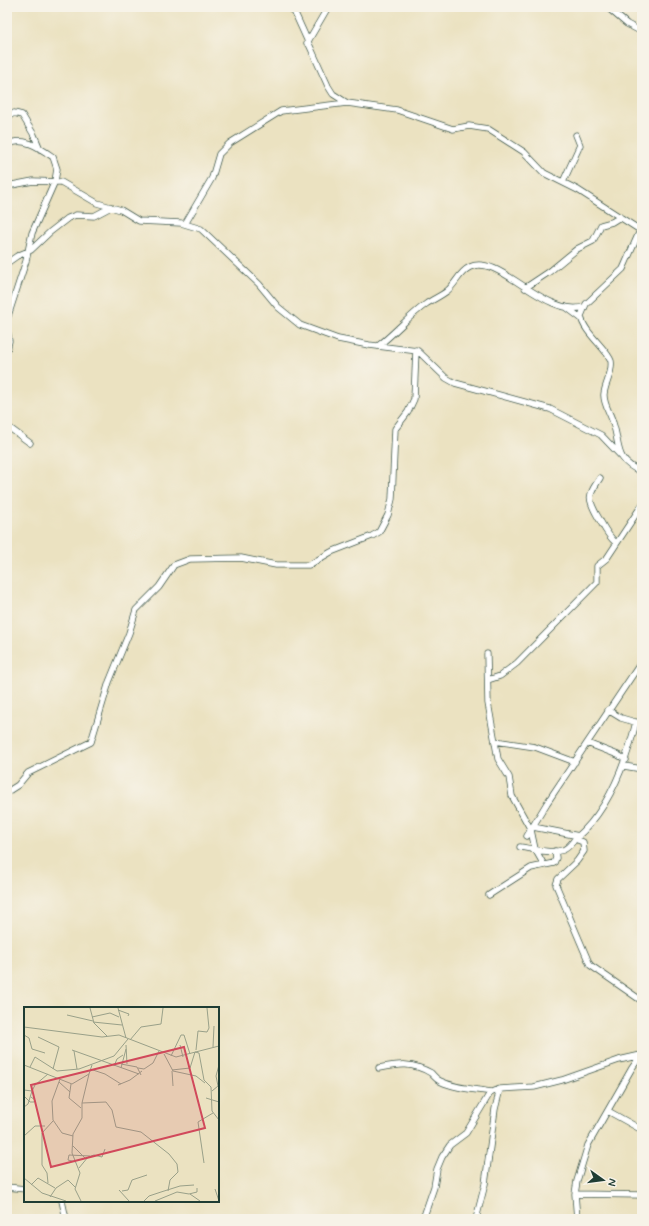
<svg xmlns="http://www.w3.org/2000/svg" width="649" height="1226" font-family="Mynerve,sans-serif">
  <rect width="100%" height="100%" fill="#f7f3e8"/>
  <filter id="ink" filterUnits="userSpaceOnUse"><feTurbulence type="fractalNoise" baseFrequency=".025" numOctaves="2"/><feDisplacementMap in="SourceGraphic" scale="8" xChannelSelector="R" yChannelSelector="G"/><feConvolveMatrix kernelMatrix="1 2 1 2 8 2 1 2 1" color-interpolation-filters="sRGB"/></filter>
  <filter id="wash" filterUnits="userSpaceOnUse"><feTurbulence type="fractalNoise" baseFrequency=".012" numOctaves="4" result="noise"/><feDisplacementMap in="SourceGraphic" scale="16" xChannelSelector="R" yChannelSelector="G"/><feGaussianBlur stdDeviation="0.9" result="paint"/><feColorMatrix in="noise" values="0 0 0 0 0 0 0 0 0 0 0 0 0 0 0 0 0 1.4 0 .05"/><feComposite in="paint" operator="in"/></filter>
  <g filter="url(#wash)">
    <rect width="100%" height="100%" fill="#ebe2c1"/>
  </g>
  <g filter="url(#ink)">
    <g fill="none" stroke-linecap="round" stroke-linejoin="round">
      <defs>
        <path id="minor" d="M289 7 294 11 299 22 328 86 333 94 347 103
          M607 7 627 24 642 32
          M307 43 328 7
          M7 117 14 113 22 115 34 135 40 149
          M7 145C22 135 40 148 53 157L57 169 55 181 32 233 26 261 7 319
          M563 182 580 145 576 135
          M7 186 33 181 61 182 97 203 121 210 139 221 181 223 201 229 259 284 278 307 300 325 338 339 369 345 418 351 446 378 455 383 550 409 601 435 621 456
          M185 224 212 178 219 154 230 143 281 111 347 103 397 110 453 129 469 126 488 129 524 152 544 173 578 190 640 230
          M642 226 623 269 586 304 581 316C583 332 608 350 611 361 613 373 605 383 604 394 603 404 611 414 613 423 621 446 613 460 642 472
          M7 263 17 256 31 250 50 232 68 218 76 215 94 216 111 207
          M525 288 549 272 577 249 593 241 601 225 612 222 620 217
          M566 307 582 319
          M7 329 9 341 7 350
          M378 346C395 333 409 316 426 304 433 299 441 296 447 291 456 284 459 272 470 267 499 253 545 318 584 307
          M7 426 30 443
          M600 478C588 496 587 498 598 517 604 527 607 535 616 543
          M487 654 488 703 498 759 509 777 512 796 531 830 535 849 544 865
          M488 680 500 676 517 663 597 582V566L607 558 642 505
          M608 710 621 718 642 724
          M495 741 535 747 575 762
          M587 743 618 755 626 760
          M624 766 642 769
          M7 792 18 785 28 773 91 742 109 682 129 633 136 610 159 587 174 565 190 559 241 558 276 565H309L331 552 372 536 379 532 388 515 392 499 395 429 408 412 414 399 416 350
          M533 827 579 836
          M527 836 547 803 642 661
          M575 839 583 842 584 851 577 861 558 879 556 885 590 965 642 1001
          M520 847C533 849 550 854 563 850 569 848 572 842 576 838 609 810 626 763 636 722
          M489 895 531 868 554 863 556 858 555 851
          M379 1068C400 1064 412 1062 431 1073 434 1076 436 1079 440 1081 456 1089 475 1089 492 1092
          M608 1111 642 1130
          M7 1187 25 1189
          M575 1194 642 1195
          M62 1201 66 1219
          M423 1219 434 1187 437 1169 442 1157 450 1145 466 1133 490 1093 500 1089 534 1087 562 1080 619 1060 641 1055
          M476 1219 485 1184 495 1109 500 1089
          M577 1219 575 1194 577 1181 588 1145 632 1068 642 1054"/>
      </defs>
      <use href="#minor" stroke="#3e5649" stroke-width="7"/>
      <use href="#minor" stroke="#fff" stroke-width="5.5"/>
    </g>
  </g>
  <g transform="translate(24 1007)">
    <rect width="195" height="195" fill="#ebe2c1"/>
    <path fill="none" stroke="#99a089" stroke-width="1" d="M66 1 70 16 83 29M94 1 102 31M94 3 105 7 104 9M43 8 69 14M68 10 86 6 95 10M69 15 98 18M0 25V20L78 30 95 28 152 50 195 39M0 28 5 31 8 42 21 46M14 30 35 40 29 62M106 33 117 20 137 17 139 1M102 38 103 57M156 38 159 50M189 40 190 19M48 43 115 67M172 43 174 24 183 25 185 21 183 1M50 44 53 62M171 45 175 46 180 73 187 80 188 104 195 113M140 47 149 64 172 69 181 76M147 49 157 28H160L166 47M97 57 113 60 117 68M0 58 48 77 65 67 68 58M90 59 93 52 99 48M6 60 11 50 33 64 55 62 90 49 104 32M97 61 102 42M114 61 120 62 129 56 135 44M66 62 81 67 97 77M148 63 166 61 171 45M148 64 149 79M36 72 28 94 29 113 38 126 49 129M35 75 46 85M47 77 45 91 57 101M94 78 106 73 118 64M0 83 8 84 11 78 24 67M188 84 194 79 192 69 195 58M0 89 6 95H10L11 93 7 90M182 91 195 95M58 96 82 95 88 103 92 120 117 125 145 147 153 157 154 165 146 173 144 184M0 100 4 97 8 84M0 129 11 119H21M49 139 62 152M52 155 44 153 45 148 66 149M180 156 174 115 189 106M55 161 64 150 70 148 78 150 81 142M0 171 18 186 42 194M24 176 23 166 18 158V126L29 114M7 178 14 171 31 181M191 182 195 194M95 183 105 194M98 184 104 183 108 173 123 168M166 187 176 194M26 190 32 181 44 173 51 180M57 194 51 182 56 166 48 146 49 127 58 111V96L65 67M120 194 125 189 137 185 156 179 170 178M131 194 153 185 165 187 173 185V181"/>
    <path fill="#d1495b" fill-opacity="0.15" stroke="#d1495b" stroke-width="2" d="M160 40 181 121 27 160 7 78Z"/>
    <rect width="195" height="195" fill="none" stroke="#1f3d34" stroke-width="2"/>
  </g>
  <rect width="649" height="1226" fill="none" stroke="#f7f3e8" stroke-width="24"/>
  <g transform="translate(603 1180) rotate(104)" stroke="#f7f3e8" stroke-width="3" paint-order="stroke">
  <path d="M0-3L7 15L0 10L-7 15Z" fill="#1f3d34"/>
  <text y="-6" font-size="11" font-weight="bold" text-anchor="middle" fill="#1f3d34">N</text>
  </g>
</svg>
